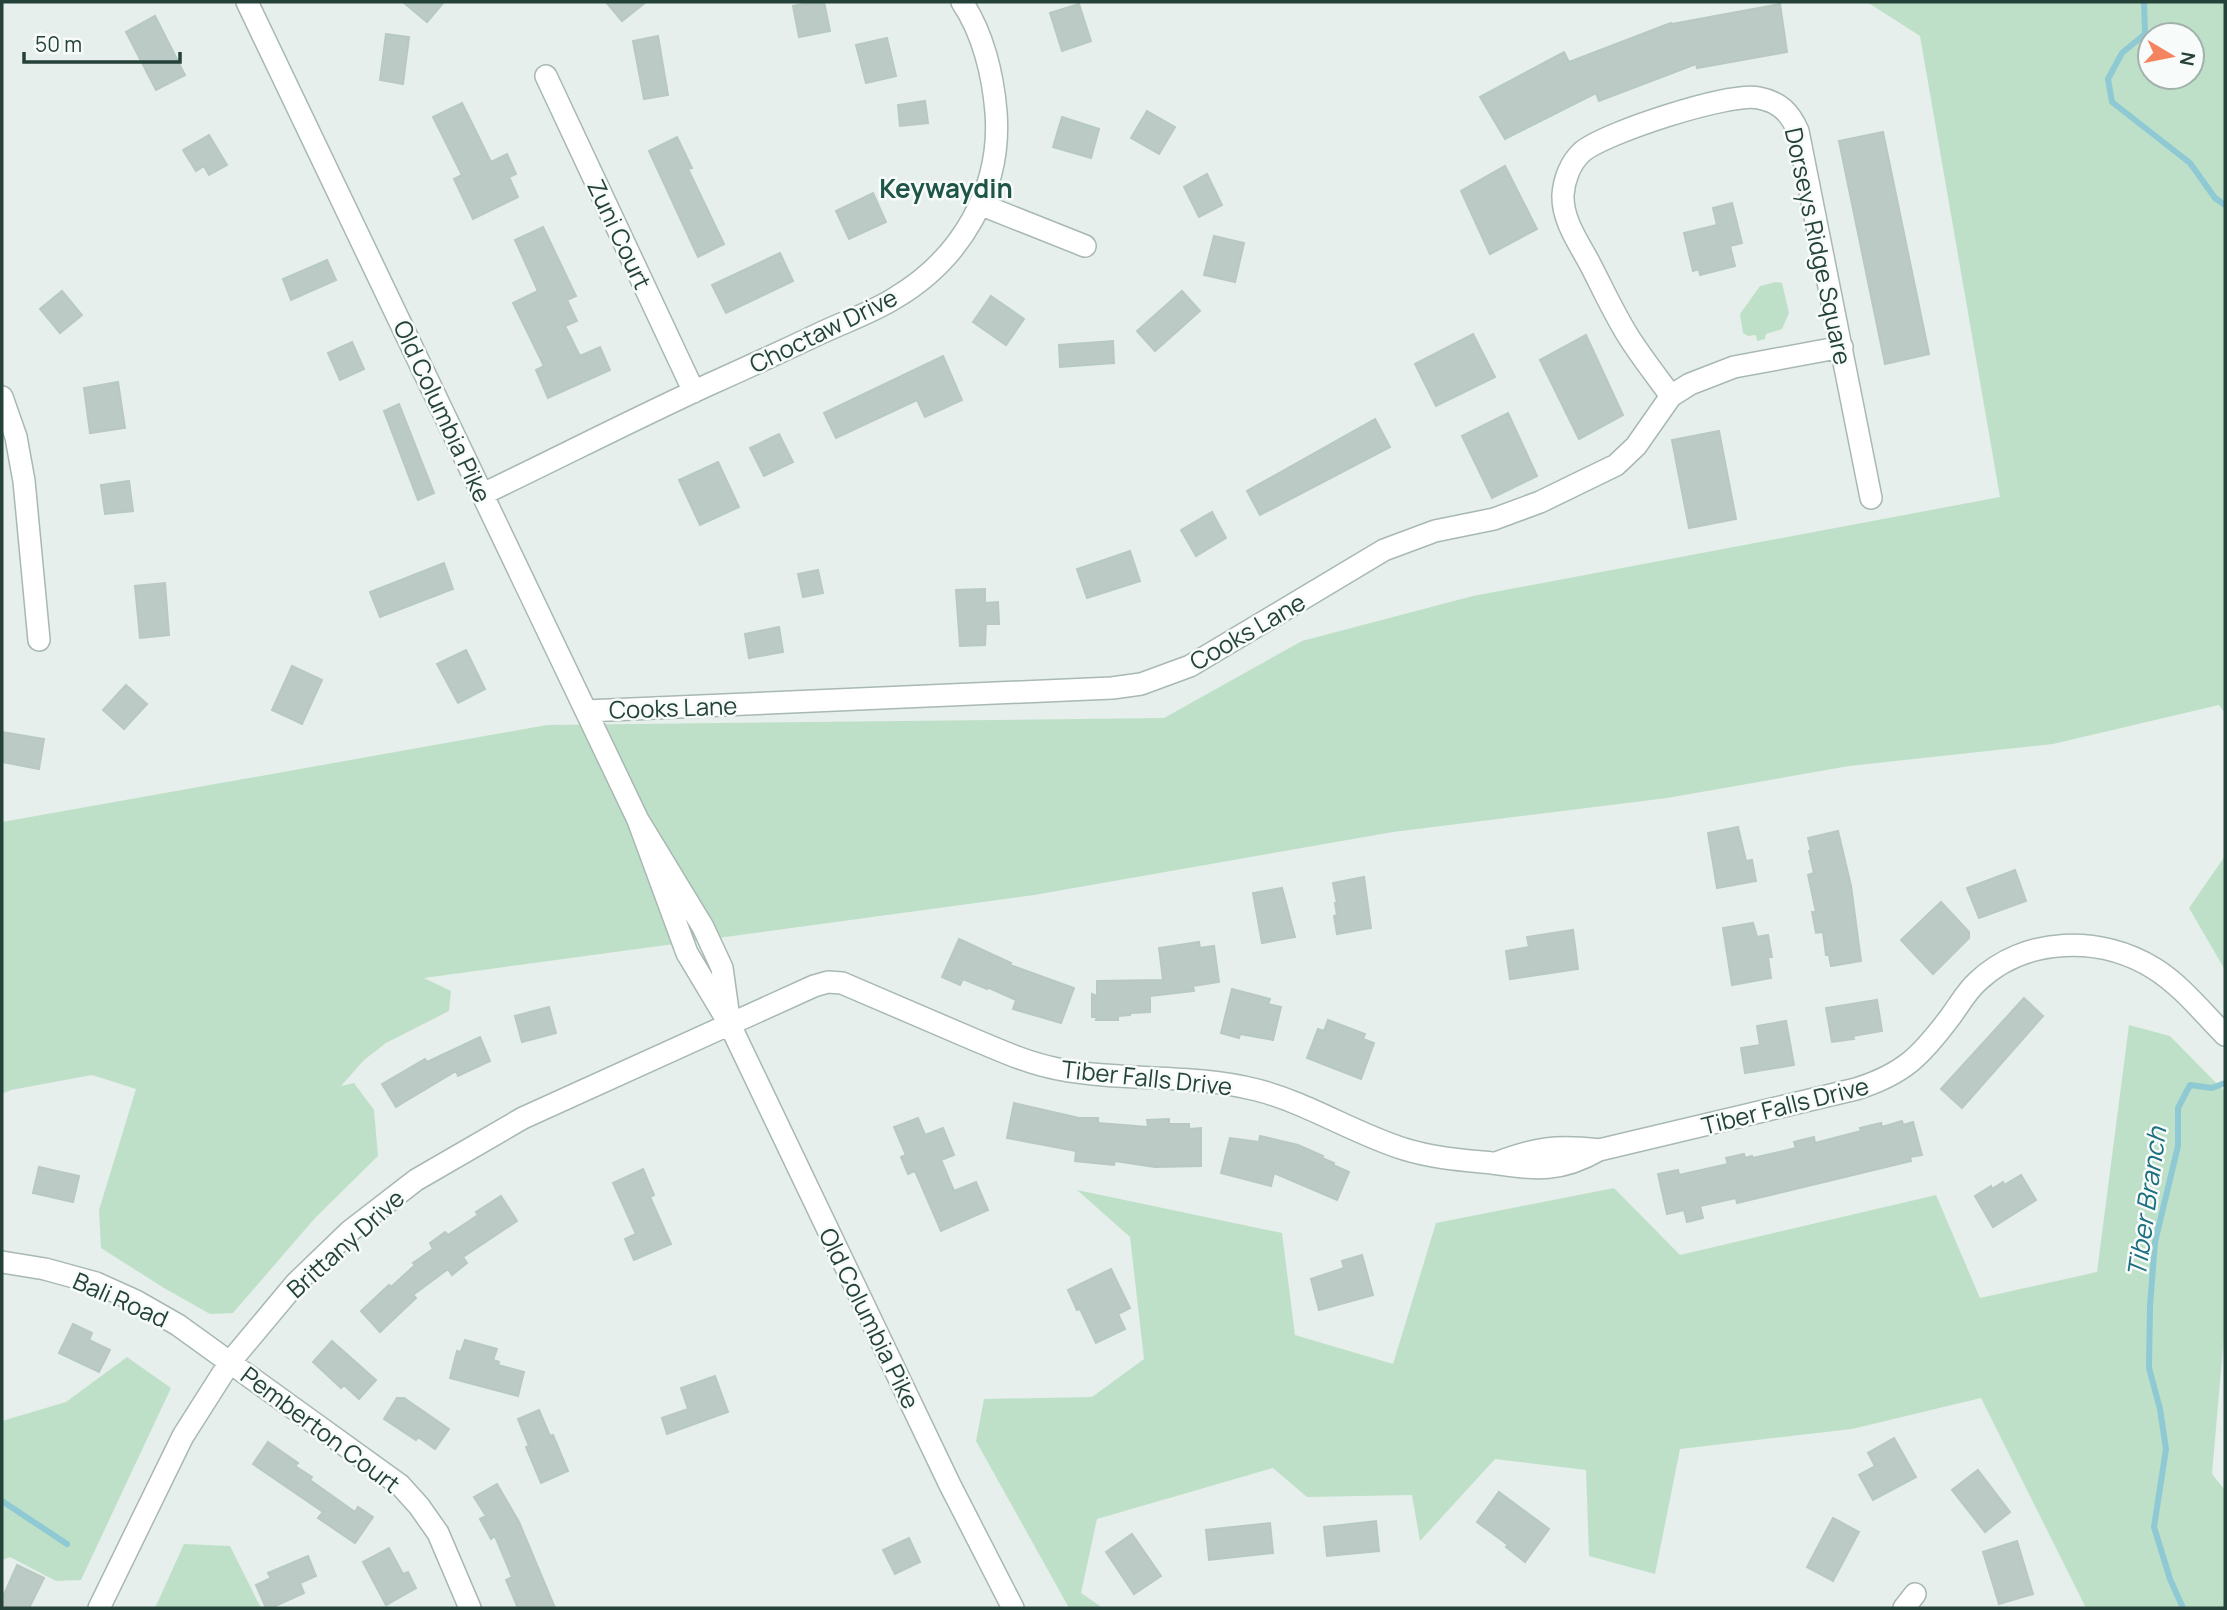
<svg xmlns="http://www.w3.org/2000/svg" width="2227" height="1610" font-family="Manrope,sans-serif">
  <rect width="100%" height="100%" fill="#e6efeb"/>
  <path fill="#bfe0c8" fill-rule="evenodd" d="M1867 2H2225V713L2219 705 2053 744 1849 766 1667 798 1393 832 1034 895 424 978 451 991 449 1011 386 1043 364 1060 341 1086 354 1083 374 1110 378 1156 315 1218 233 1313 210 1314 164 1288 101 1248 99 1210 136 1089 92 1075 11 1090 2 1094V822L547 725 1164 718 1302 641 1473 596 2000 497 1920 36ZM2150 35H2192V77H2150Z
    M1776 282 1782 283 1789 313 1782 329 1766 334 1765 339 1757 341 1756 335 1748 336 1743 333 1740 314 1760 286Z
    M2225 856V970L2189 908Z
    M2129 1025 2170 1036 2225 1092V1325L2212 1474 2225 1490V1608H2084L2085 1606 1981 1398 1852 1429 1680 1449 1655 1574 1589 1556 1586 1470 1495 1459 1420 1541 1412 1495 1307 1497 1273 1468 1097 1519 1081 1593 1103 1608H1069L976 1441 984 1399 1092 1397 1144 1359 1130 1237 1077 1190 1282 1233 1295 1335 1393 1364 1436 1223 1614 1188 1680 1255 1936 1195 1980 1298 2097 1272Z
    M127 1357 171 1388 81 1580 56 1581 10 1557 2 1560V1421L66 1402Z
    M184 1544 230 1546 261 1608H155Z"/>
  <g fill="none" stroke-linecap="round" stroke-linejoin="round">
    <path stroke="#8ec9d4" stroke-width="6" d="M2144 2 2145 34 2122 53 2108 79 2112 102 2190 163 2215 198 2225 205
      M2 1501 67 1544
      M2183 1608 2170 1579 2154 1527 2166 1449 2160 1409 2149 1368 2150 1306 2155 1242 2178 1146V1108L2190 1085 2212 1088 2225 1083"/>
  </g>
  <path fill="#bbcac4" stroke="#b8c9c2" stroke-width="2" d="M403 2H444L427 22Z
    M606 2H646L622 21Z
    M813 2H824L830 31 799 37 793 6Z
    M1079 4 1091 41 1062 51 1050 13Z
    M1780 4 1787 52 1697 68 1696 64 1599 101 1596 93 1505 139 1480 97 1564 52 1569 62 1671 23 1672 24Z
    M155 16 185 75 156 90 126 32Z
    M386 34 409 37 403 84 380 80Z
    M658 36 668 95 644 99 633 41Z
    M887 38 896 76 866 83 856 45Z
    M925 101 928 123 900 126 898 105Z
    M462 103 491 162 507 154 516 174 509 177 518 197 473 219 454 179 462 175 433 117Z
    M1147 111 1175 127 1159 154 1131 138Z
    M1062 117 1099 129 1091 158 1053 147Z
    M1883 132 1929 354 1885 364 1839 141Z
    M209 135 227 165 209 175 204 166 196 171 183 150Z
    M677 137 692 168 688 169 724 244 698 257 649 151Z
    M1505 166 1537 229 1490 254 1461 191Z
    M1207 174 1222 205 1199 217 1184 187Z
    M873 193 886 222 849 239 836 211Z
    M1732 203 1742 243 1730 246 1735 266 1700 275 1699 269 1693 271 1684 233 1717 225 1713 208Z
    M543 227 576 296 567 300 577 321 565 326 580 356 600 347 610 370 548 398 536 370 544 366 513 303 538 291 515 240Z
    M1214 236 1244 243 1235 282 1204 275Z
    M780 253 793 281 726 313 712 285Z
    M327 260 336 280 291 300 283 279Z
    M62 291 82 315 60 333 40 309Z
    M1182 291 1200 311 1155 351 1137 331Z
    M991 296 1024 319 1006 345 973 322Z
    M1473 334 1495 377 1436 406 1415 364Z
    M1586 335 1623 415 1579 439 1540 360Z
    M1113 341 1114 363 1060 367 1059 345Z
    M352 342 364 369 340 380 328 353Z
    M943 356 962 400 925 417 917 400 836 438 824 413Z
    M118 382 125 428 90 433 84 388Z
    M399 404 434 493 418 500 384 411Z
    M1508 413 1537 476 1492 498 1462 436Z
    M1375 419 1390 447 1260 515 1247 491Z
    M1719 431 1736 519 1689 528 1672 440Z
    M779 434 793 462 764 476 750 448Z
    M718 462 739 507 700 525 679 480Z
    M129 481 133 511 105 514 101 485Z
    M1212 512 1226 538 1196 556 1181 530Z
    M1130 551 1140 581 1087 598 1077 569Z
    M444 563 453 589 380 617 370 592Z
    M818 570 823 593 803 597 798 574Z
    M165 583 169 635 140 638 135 586Z
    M985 589V603L998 602 999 624H986L985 645 960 646 956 590Z
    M779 627 783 652 749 658 745 634Z
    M466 650 485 689 458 703 437 664Z
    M292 666 322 680 302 724 272 710Z
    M126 685 147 704 124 729 103 710Z
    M2 732 44 739 39 769 2 762Z
    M1738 827 1746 861 1752 860 1756 881 1717 888 1708 833Z
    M1838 831 1851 886 1861 961 1831 966 1829 955H1826L1823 932 1816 933 1812 912H1816L1808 875 1814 873 1809 851H1811L1808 838Z
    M2015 870 2026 901 1979 918 1967 888Z
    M1364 877 1371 928 1337 934 1334 916 1337 915 1335 903H1337L1333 883Z
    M1282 888 1295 937 1262 943 1253 893Z
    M1941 902 1969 932V938L1933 974 1901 940Z
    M1753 923 1757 937 1768 935 1772 957H1768L1771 978 1732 985 1723 928Z
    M1573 930 1578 969 1510 979 1506 951 1529 947 1527 937Z
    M959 939 1011 963 1010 965 1074 988 1061 1023 1013 1009 1016 1000 987 987V989L963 979 960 985 942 977Z
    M1199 942 1200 948 1214 946 1219 982 1193 986 1194 991 1150 996V1012L1130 1013V1015L1118 1016V1020H1096L1097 1017H1092V994L1097 996V981L1163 980 1159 948Z
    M1232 989 1270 999 1268 1004 1281 1007 1273 1040 1240 1034 1239 1038 1221 1033Z
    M2024 998 2043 1016 1962 1108 1941 1089Z
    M1877 1000 1882 1031 1853 1036 1854 1039 1832 1042 1826 1008Z
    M549 1007 556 1033 522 1042 515 1016Z
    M1328 1020 1365 1034 1363 1039 1374 1043 1361 1079 1307 1058 1318 1029 1324 1031Z
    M1786 1021 1794 1065 1745 1073 1741 1048 1760 1045 1757 1026Z
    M480 1037 490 1061 458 1076 456 1071 396 1107 382 1084 425 1059 427 1062Z
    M1014 1103 1079 1118H1098V1123L1148 1127 1147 1120 1169 1119V1124H1189V1129L1201 1128V1166L1155 1167 1115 1161 1114 1165 1075 1161 1076 1151 1007 1138Z
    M918 1118 925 1135 943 1128 954 1155 941 1160 954 1191 976 1182 988 1210 941 1231 915 1171 908 1174 901 1157 906 1155 894 1127Z
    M1902 1121 1903 1125 1913 1122 1922 1155 1910 1157 1911 1161 1737 1203 1736 1198 1700 1206 1703 1218 1687 1222 1684 1210 1667 1214 1658 1174 1678 1170 1679 1175 1728 1164 1726 1158 1744 1154 1745 1158 1752 1156 1753 1158 1796 1148 1794 1142 1814 1137 1815 1143 1861 1131 1860 1128 1881 1123 1882 1127Z
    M1260 1136 1298 1145 1323 1156 1322 1158 1334 1163 1333 1165 1349 1172 1337 1200 1274 1173 1271 1186 1221 1173 1230 1138 1259 1142Z
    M39 1167 79 1176 73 1202 33 1193Z
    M643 1169 654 1195 650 1197 671 1244 634 1260 625 1239 636 1234 613 1183Z
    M2021 1175 2036 1200 1993 1227 1975 1196 1991 1186 1992 1189 2003 1182 2004 1185Z
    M501 1196 517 1221 463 1257 467 1263 452 1275 448 1269 413 1295 416 1298 380 1332 361 1311 389 1285 391 1287 415 1265 413 1263 433 1249 430 1243 445 1232 448 1235 478 1215 476 1212Z
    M1362 1255 1373 1295 1319 1310 1311 1279 1344 1268 1342 1261Z
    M1111 1269 1130 1308 1118 1314 1125 1329 1096 1343 1080 1309 1077 1310 1068 1290Z
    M73 1324 92 1333 89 1340 110 1350 99 1372 59 1353Z
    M465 1340 497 1349 493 1360 499 1362 498 1365 524 1372 518 1396 450 1378 457 1351 461 1352Z
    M332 1341 376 1380 359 1399 344 1385 341 1388 313 1362Z
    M715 1376 728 1412 667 1434 662 1418 688 1409 681 1388Z
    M397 1398H404L449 1429 435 1449 418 1437 416 1440 384 1419Z
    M539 1410 550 1436 553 1435 568 1471 541 1483 526 1447 529 1446 518 1419Z
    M1894 1438 1916 1477 1873 1500 1859 1475 1875 1466 1868 1453Z
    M268 1442 298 1463 295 1466 312 1477 310 1480 355 1512 358 1507 373 1517 355 1543 318 1518 323 1512 253 1464Z
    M1978 1470 2010 1512 1985 1532 1952 1490Z
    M497 1484 519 1522 555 1608H518L506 1580 512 1577 495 1536 491 1539 480 1519 486 1516 474 1497Z
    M1499 1492 1549 1529 1525 1562 1506 1547 1508 1545 1477 1522Z
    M1833 1518 1859 1532 1833 1581 1807 1567Z
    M1376 1521 1379 1551 1327 1556 1324 1527Z
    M1270 1523 1273 1553 1209 1560 1206 1530Z
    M1132 1534 1161 1576 1134 1594 1106 1552Z
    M909 1538 920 1562 895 1574 883 1550Z
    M2017 1541 2033 1594 1999 1604 1983 1552Z
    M389 1548 403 1574 408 1572 416 1588 386 1605 363 1562Z
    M308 1556 316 1576 300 1583 304 1593 271 1608H266L256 1585 271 1578 268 1573Z
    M17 1565 44 1578 29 1608H2V1599Z"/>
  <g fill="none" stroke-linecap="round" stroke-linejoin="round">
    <defs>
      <path id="minor" d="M247 2 638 820 687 953 730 1025 722 968 703 927 638 820
        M546 76 694 392
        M982 205 1085 246
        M1671 396C1657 377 1643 359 1630 339 1615 316 1603 289 1590 264 1579 243 1562 220 1563 195 1564 180 1570 163 1582 152 1606 132 1730 92 1759 98 1780 102 1790 113 1798 131L1871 498
        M2 397 16 437 24 481 39 640
        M483 494C558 458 632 420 708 385 746 368 785 350 823 332 847 321 873 312 895 298 961 259 1002 189 996 112 993 75 983 33 962 2
        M586 711 1112 688 1141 684 1190 666 1384 550 1435 531 1494 519 1540 502 1616 465 1636 446 1671 396 1690 384 1734 367 1842 347
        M730 1025 950 1485 1013 1608
        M1496 1163C1536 1148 1556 1145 1599 1150
        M2 1262 45 1269 96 1283 136 1301 178 1325 400 1485 419 1506 438 1533 470 1608
        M99 1608 183 1436 230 1362 296 1283 350 1231 416 1180 523 1118 814 986 828 982 842 983C884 1001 926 1019 968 1037 997 1049 1026 1063 1058 1069 1124 1082 1191 1073 1257 1090 1308 1103 1353 1133 1404 1149 1433 1158 1462 1160 1492 1163 1536 1169 1559 1173 1599 1150L1856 1089C1904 1074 1921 1056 1951 1016 1959 1005 1967 991 1977 982 2025 936 2101 935 2155 969 2182 986 2203 1013 2225 1035
        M1904 1608 1915 1594"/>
    </defs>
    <use href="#minor" stroke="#a8b8b2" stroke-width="24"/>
    <use href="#minor" stroke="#fff" stroke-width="21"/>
  </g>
  <g text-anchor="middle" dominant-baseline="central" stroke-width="5" stroke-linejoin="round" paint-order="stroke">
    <g font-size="24" fill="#24423a" stroke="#f7fbf9">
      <text transform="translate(620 234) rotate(65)">Zuni Court</text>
      <text transform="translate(1819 246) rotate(78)">Dorseys Ridge Square</text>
      <text transform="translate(823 330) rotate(-26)">Choctaw Drive</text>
      <text transform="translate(443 411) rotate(65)">Old Columbia Pike</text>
      <text transform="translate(1247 631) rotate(-30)">Cooks Lane</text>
      <text transform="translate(673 707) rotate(-2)">Cooks Lane</text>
      <text transform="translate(1147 1077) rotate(6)">Tiber Falls Drive</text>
      <text transform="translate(1785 1105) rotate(-14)">Tiber Falls Drive</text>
      <text transform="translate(345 1243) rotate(-42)">Brittany Drive</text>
      <text transform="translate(121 1299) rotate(24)">Bali Road</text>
      <text transform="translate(870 1318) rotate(64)">Old Columbia Pike</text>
      <text transform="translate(321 1429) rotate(37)">Pemberton Court</text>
    </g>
    <g font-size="26" font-weight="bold" fill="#1f5548" stroke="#f7fbf9">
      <text x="946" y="188">Keywaydin</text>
    </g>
    <g font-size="26" font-style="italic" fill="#1c6f80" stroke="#f7fbf9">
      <text transform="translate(2146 1202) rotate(-82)">Tiber Branch</text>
    </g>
  </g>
  <rect width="2227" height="1610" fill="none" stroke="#24423a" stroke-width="7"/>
  <g transform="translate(2171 56) rotate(100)"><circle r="33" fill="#f7fbf9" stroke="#a3b1ad" stroke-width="2"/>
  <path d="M0-5L12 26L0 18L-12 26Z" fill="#f4845f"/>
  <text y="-10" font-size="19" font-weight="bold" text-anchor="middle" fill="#24423a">N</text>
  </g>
  <path d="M24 52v10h156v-10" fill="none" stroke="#24423a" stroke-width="3.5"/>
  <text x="35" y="52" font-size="21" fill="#24423a" stroke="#f7fbf9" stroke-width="5" paint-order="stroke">50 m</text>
</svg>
